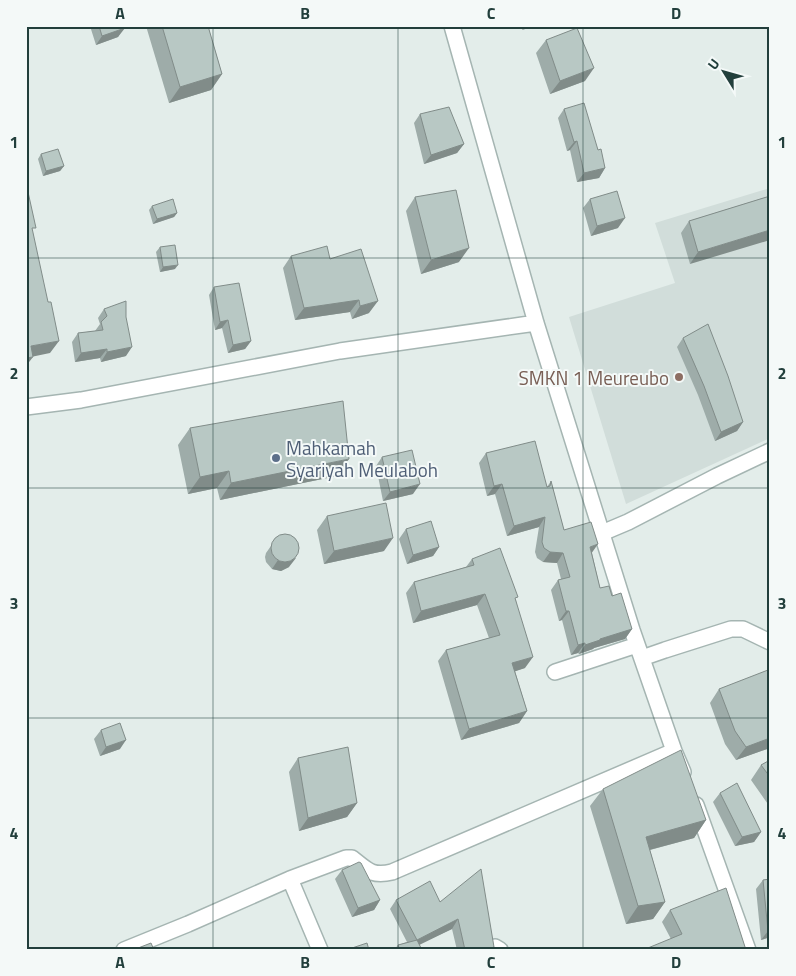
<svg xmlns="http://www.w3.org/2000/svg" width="796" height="976" font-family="'Titillium Web',sans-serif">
  <rect width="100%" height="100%" fill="#e3edea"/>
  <path fill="#d1ddda" d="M770 188V438L626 504 569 317 675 283 655 223Z"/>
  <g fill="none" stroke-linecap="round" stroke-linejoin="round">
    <defs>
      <path id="minor" d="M452 26 536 323 632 630 674 751 683 772
        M26 407 81 400 340 351 536 323
        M602 533 628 522 717 476 770 451
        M642 658 665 650 731 629H743L770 642
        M555 672 637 645
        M696 805 748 950
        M290 879 320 950
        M495 947 500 950
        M124 950 188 924 290 879 346 858H352C367 870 372 877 392 872L674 751"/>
    </defs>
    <use href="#minor" stroke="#a5b5b2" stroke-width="18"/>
    <use href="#minor" stroke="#fff" stroke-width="15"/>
  </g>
  <path fill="#9eaca9" d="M90 26H124L118 37 96 45Z
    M146 26H208L222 74 211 90 169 103Z
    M546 40 585 81 550 94 536 53Z
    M564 109 598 150 605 168 599 178 577 182 570 150 567 151 558 118Z
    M420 114 464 144 457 153 424 164 414 123Z
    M41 154 64 166 60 171 43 176 38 159Z
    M770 196 690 264 681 233 689 221Z
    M415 197 459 262 421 274 406 211Z
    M590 199 618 228 591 236 583 208Z
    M152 206 177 213 174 217 153 224 149 210Z
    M160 247 175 269 160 272 156 252Z
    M291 256 330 259 369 313 352 319 350 312 295 320 283 268Z
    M214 287 251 341 245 349 228 353 222 328 215 330 209 295Z
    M104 309 126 356 101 362 100 358 75 362 72 342 78 333 95 331 100 324 98 318Z
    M683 338 743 422 737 431 715 441 698 395 677 347Z
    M190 428 337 476 220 500 217 488 188 494 178 445Z
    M486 453 547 487 551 481 564 530 592 553 600 588 612 596 632 629 625 639 594 648 593 649 579 654 578 653 571 655 562 620 559 621 551 590 558 580 561 579 557 563 543 562 537 558 535 552 539 527 507 536 495 494 487 496 479 463Z
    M382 457 413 494 383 501 376 466Z
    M327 516 384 551 324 564 317 530Z
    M406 529 439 547 433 556 407 564 399 539Z
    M278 536 289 567 281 571 272 569 266 562 265 557 266 553Z
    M472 559 516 600 525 668 515 671 527 711 519 723 461 740 438 661 446 650 489 638 477 605 413 623 406 593 414 582 466 567Z
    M719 689 770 748 736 760 725 744 710 703Z
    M101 730 120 749 100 756 94 739Z
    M298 758 357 803 347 817 299 831 289 772Z
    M770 760V807L751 780 761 765Z
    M603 789 706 820 694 838 650 850 665 902 653 919 626 924 590 806Z
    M720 793 761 832 754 842 735 846 713 802Z
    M342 870 380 900 374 910 352 917 335 879Z
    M770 879V937L761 940 756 889 763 880Z
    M396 900 440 902 494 947 491 950H457L452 929 419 944 422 950H394L398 945 407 942 390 909Z
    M670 910 746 950 671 939 662 922Z"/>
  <path fill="#818c89" d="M525 26H535L522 30Z
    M125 28 118 37 96 45 102 36Z
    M594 68 585 81 550 94 560 81Z
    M222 74 211 90 169 103 180 87Z
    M577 141 570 150 567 151 574 142Z
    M464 144 457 153 424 164 431 155Z
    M64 166 60 171 43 176 46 171Z
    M605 168 599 178 577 182 584 173Z
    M177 213 174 217 153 224 157 219Z
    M625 218 618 228 591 236 597 226Z
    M770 230V240L690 264 698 252Z
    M469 248 459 262 421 274 431 260Z
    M178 265 175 269 160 272 163 267Z
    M359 300 350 312 295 320 304 308Z
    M378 301 369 313 352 319 360 306Z
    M228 320 222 328 215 330 220 322Z
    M59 341 50 353 26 358 31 346Z
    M251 341 245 349 228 353 233 345Z
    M132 347 126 356 101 362 107 352Z
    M107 349 100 358 75 362 81 353Z
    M33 357 26 366V358Z
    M743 422 737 431 715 441 721 432Z
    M349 459 337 476 220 500 231 483Z
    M229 471 217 488 188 494 200 477Z
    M420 484 413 494 383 501 390 492Z
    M502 484 495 494 487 496 494 486Z
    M545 517 539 527 507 536 514 526Z
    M393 538 384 551 324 564 334 551Z
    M598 544 591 554 590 547Z
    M439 547 433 556 407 564 413 555Z
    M550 552 563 553 557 563 543 562Z
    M296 558 289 567 281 571 272 569 278 560Z
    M485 594 477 605 413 623 421 611Z
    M566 611H569L562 620 559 621Z
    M632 629 625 639 594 648 593 649 579 654 585 645 600 639Z
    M585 643 578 653 571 655 578 645Z
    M533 657 525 668 504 675 512 663Z
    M527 711 519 723 461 740 469 729Z
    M770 738V748L736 760 746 747Z
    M126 740 120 749 100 756 106 747Z
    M357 803 347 817 299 831 308 818Z
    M706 820 694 838 634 854 646 837Z
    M761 832 754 842 735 846 742 837Z
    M380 900 374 910 352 917 358 908Z
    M665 902 653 919 626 924 638 906Z
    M458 919 452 929 411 949 417 940Z
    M770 930V937L761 940 768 931Z"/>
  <path fill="#b8c8c4" stroke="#818c89" d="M99 26H124L125 28 102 36Z
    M162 26H208L222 74 180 87Z
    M577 28 594 68 560 81 546 40Z
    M584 103 598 150 601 149 605 168 584 173 577 141 574 142 564 109Z
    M449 107 464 144 431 155 420 114Z
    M58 149 64 166 46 171 41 154Z
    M26 183 36 228H32L48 302H51L59 341 31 346 33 357 26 358Z
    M456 190 469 248 431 260 415 197Z
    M617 191 625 218 597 226 590 199Z
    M770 196V230L698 252 689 221Z
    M173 199 177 213 157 219 152 206Z
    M175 245 178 265 163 267 160 247Z
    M327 246 330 259 361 249 378 301 360 306 359 300 304 308 291 256Z
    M239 283 251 341 233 345 228 320 220 322 214 287Z
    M126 301V317L132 347 107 352V349L81 353 78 333 103 330 101 322 107 316 104 309Z
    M708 324 728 376 743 422 721 432 704 386 683 338Z
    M343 401 349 459 231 483 229 471 200 477 190 428Z
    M535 441 547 487 550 486 551 481 564 530 591 522 598 544 590 547 600 588 609 586 612 596 621 593 632 629 600 639V640L585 645V643L578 645 569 611H566L558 580 570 577 563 553 550 552 544 548 542 542 545 517 514 526 502 484 494 486 486 453Z
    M412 450 420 484 390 492 382 457Z
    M386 503 393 538 334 551 327 516Z
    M431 521 439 547 413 555 406 529Z
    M271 548a14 14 0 1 1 28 0a14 14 0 1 1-28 0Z
    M500 548 518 597 515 598 533 657 512 663 527 711 469 729 446 650 500 635 485 594 421 611 414 582 474 565 472 559Z
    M768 670 770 676V738L746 747 735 731 719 689Z
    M120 723 126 740 106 747 101 730Z
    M348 747 357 803 308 818 298 758Z
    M681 750 706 820 646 837 665 902 638 906 603 789Z
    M770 760V777L761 765Z
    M737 783 761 832 742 837 720 793Z
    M359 862 361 863 380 900 358 908 342 870Z
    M481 869 494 947 485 950H465L458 919 417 940 396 900 430 881 440 902Z
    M770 879V930L768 931 763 880Z
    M726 888 746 950H643L682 934 670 910Z
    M417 940 422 950H400L398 945Z
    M151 943 154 950H125L126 949 133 950Z
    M367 943 369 950H346Z"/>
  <path fill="none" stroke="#223f3c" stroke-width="1" stroke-opacity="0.55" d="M213 26V950M398 26V950M583 26V950M26 258H770M26 488H770M26 718H770"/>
  <circle fill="#8d6e63" stroke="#f4f9f8" stroke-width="2" cx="679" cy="377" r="5"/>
  <circle fill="#5c6f8a" stroke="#f4f9f8" stroke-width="2" cx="276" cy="458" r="5"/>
  <g text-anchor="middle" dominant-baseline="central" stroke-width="4" stroke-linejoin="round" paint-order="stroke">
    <g font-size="19" fill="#785e54" stroke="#f4f9f8" text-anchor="end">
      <text x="669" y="377">SMKN 1 Meureubo</text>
    </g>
    <g font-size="19" fill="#4e5e75" stroke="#f4f9f8" text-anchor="start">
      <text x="286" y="447">Mahkamah<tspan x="286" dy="22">Syariyah Meulaboh</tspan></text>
    </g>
  </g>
  <rect width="796" height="976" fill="none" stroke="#f4f9f8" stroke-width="55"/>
  <g transform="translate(724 72) rotate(307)" stroke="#f4f9f8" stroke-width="4" paint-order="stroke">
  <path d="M0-4L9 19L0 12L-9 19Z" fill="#223f3c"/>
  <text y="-8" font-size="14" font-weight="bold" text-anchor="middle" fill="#223f3c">U</text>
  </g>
  <rect x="28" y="28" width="740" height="920" fill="none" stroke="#223f3c" stroke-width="2"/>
  <g font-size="16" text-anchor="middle" font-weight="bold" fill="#223f3c">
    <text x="120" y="19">A</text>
    <text x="305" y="19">B</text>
    <text x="491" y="19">C</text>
    <text x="676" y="19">D</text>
    <text x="14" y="148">1</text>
    <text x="782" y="148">1</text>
    <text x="14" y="379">2</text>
    <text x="782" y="379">2</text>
    <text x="14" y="609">3</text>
    <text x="782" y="609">3</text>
    <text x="14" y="839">4</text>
    <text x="782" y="839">4</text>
    <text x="120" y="968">A</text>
    <text x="305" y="968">B</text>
    <text x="491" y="968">C</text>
    <text x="676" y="968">D</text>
  </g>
</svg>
